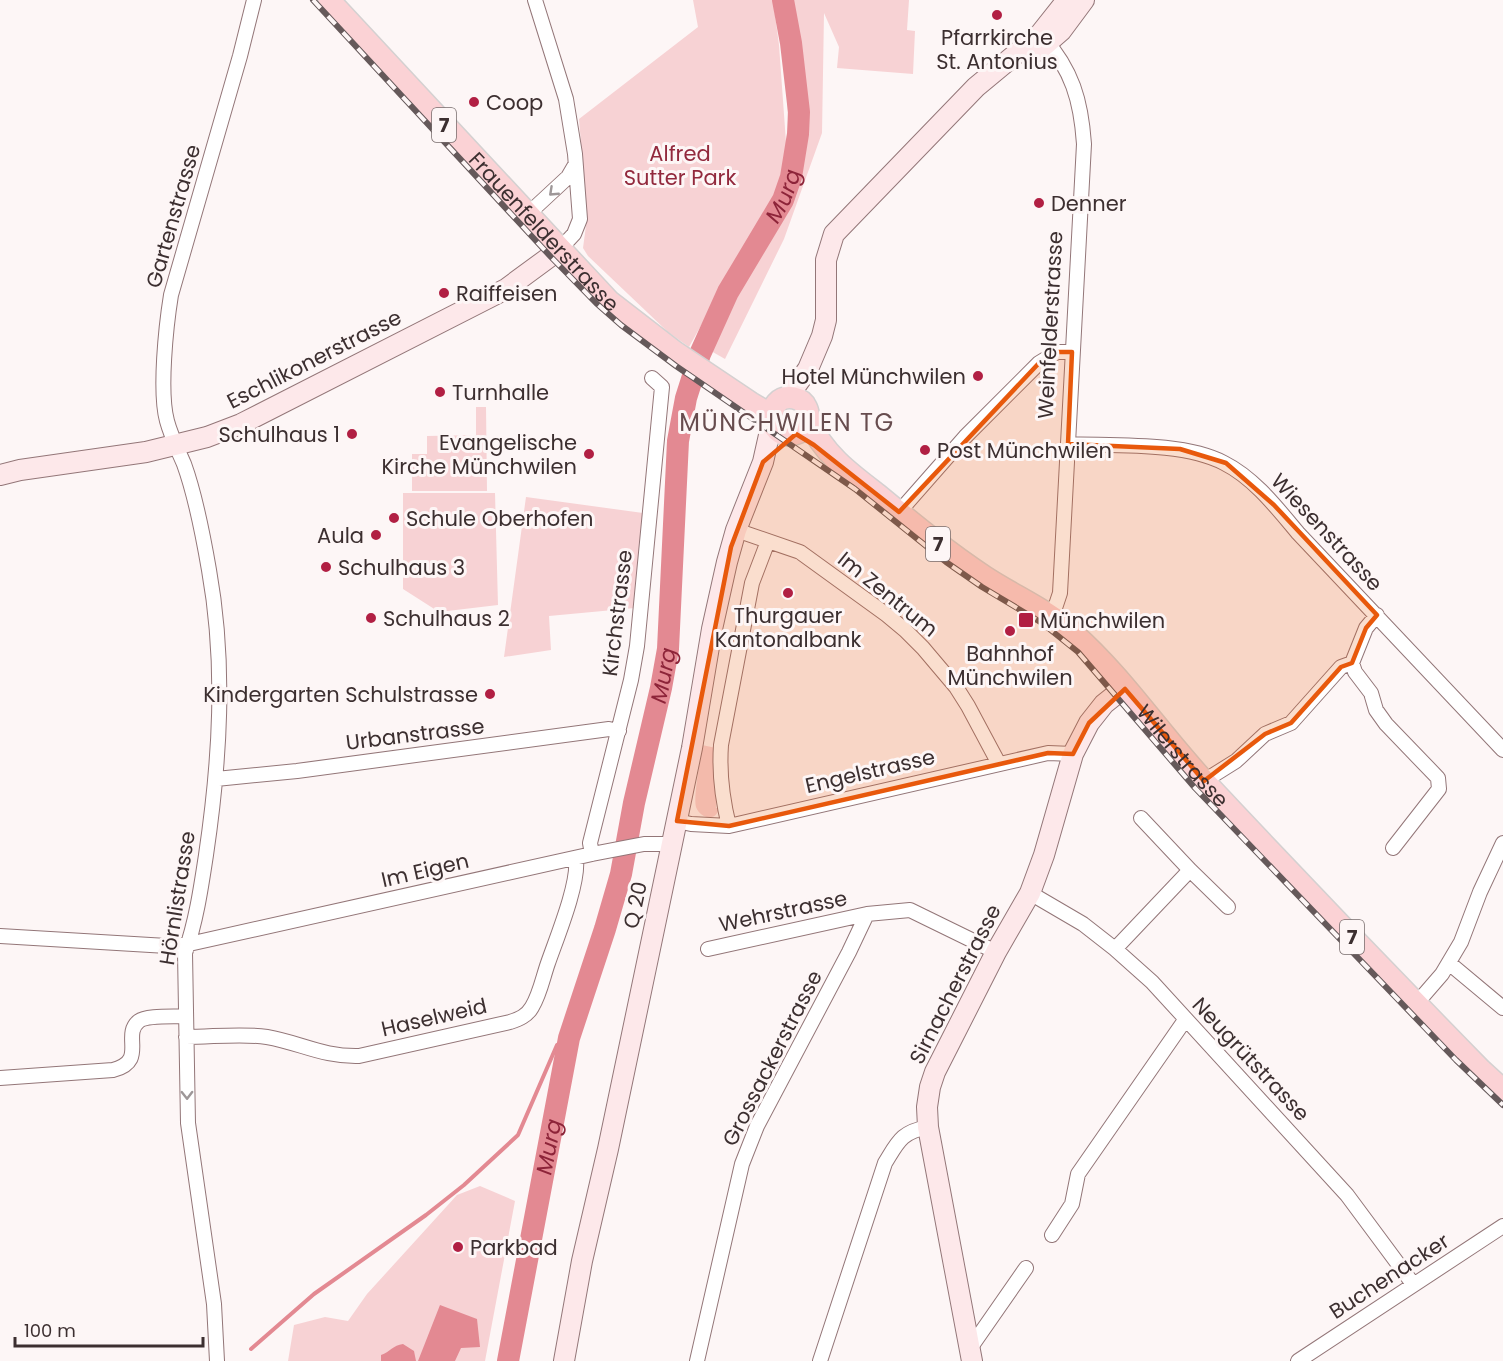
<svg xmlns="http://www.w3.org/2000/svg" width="1503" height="1361" font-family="Poppins,sans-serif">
  <rect width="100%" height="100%" fill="#fdf6f6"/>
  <path fill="#f7d2d4" d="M693 0H773L779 45 788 170 689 347 668 332 588 256 583 248 587 218 579 119 698 27Z
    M775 0H909L907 30 915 31 913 74 837 68 839 47 824 13 822 133 784 239 725 359 697 343 790 170 785 47Z
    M476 407H486L487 491H412V454H427V436L476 435Z
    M403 493H495L498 605 439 612 403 589Z
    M526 497 643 513 635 608 549 616 551 650 504 657Z
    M702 745 716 748V808H719C716 823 700 818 696 807 693 796 701 758 702 745Z
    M480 1186 515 1201 485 1361H288L294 1325 325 1317 348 1321 367 1294 457 1195Z"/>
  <path fill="#e38992" d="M440 1305 477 1319 480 1347 461 1348 455 1361H418Z
    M403 1344 414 1351 416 1361H381V1355C390 1352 393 1345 403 1344Z"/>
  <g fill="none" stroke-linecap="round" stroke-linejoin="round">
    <path stroke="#e38992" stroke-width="4" d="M251 1349 314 1294 426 1215 464 1185 518 1135 557 1045 568 1042"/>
    <path stroke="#e38992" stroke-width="22" id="s1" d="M508 1361 569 1038 605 929 621 874 634 803 661 688 668 649 678 441 686 398 700 354 728 292 783 200 791 177 798 134 799 112 791 43 783 0"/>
    <defs>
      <path id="street" d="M535 0 566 99 575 154 580 219 574 234 559 250
        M1043 37C1072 70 1081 100 1084 144L1060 593 1052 617
        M527 215 568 177 575 165
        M1068 444C1115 446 1184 442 1224 463 1254 478 1277 508 1298 533L1503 750
        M899 512 965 437 1039 363 1057 352H1072
        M736 530 800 552 887 615 905 630 923 648 956 687 968 706 999 764
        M1352 663 1355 672 1371 693 1376 710 1386 724 1438 778 1439 789 1393 848
        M216 779 297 771 609 729 619 731
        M1204 781 1236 761 1265 734 1291 723 1341 667 1352 663 1366 628 1377 615
        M1141 818 1190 870 1228 907
        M677 821 691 824 729 826 1048 753 1073 754
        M729 826C722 798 719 773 721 745L752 583 768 541
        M592 854 590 843 631 680 637 646 662 387 652 378
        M1030 893 1083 924 1115 949 1152 982 1347 1195 1413 1284
        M0 936 167 946 189 944 592 854 644 844H672
        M708 949 867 914
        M1115 949 1190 870
        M1449 963 1503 1008
        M1416 1004 1442 974 1461 942 1480 892 1503 843
        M186 1037C213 1037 241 1033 267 1037 301 1043 323 1057 359 1056L510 1022C519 1019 527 1016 532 1007 540 994 543 977 548 963 557 937 579 884 576 859
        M0 1078 113 1070C148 1061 121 1035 139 1021 147 1015 175 1017 186 1016
        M1052 1235 1072 1204 1078 1174 1185 1020
        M971 1347 1026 1268
        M217 1361 214 1304 188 1123 185 953C196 922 201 888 206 855 220 760 226 665 209 570 203 535 196 497 184 464 178 450 171 436 167 421 159 392 166 326 171 295L240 56 254 0
        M697 1361 742 1164 757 1126 849 952 867 914 910 910 996 952
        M820 1361 885 1163C898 1142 901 1132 928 1127
        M1298 1361 1503 1226"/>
      <path id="secondary" d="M1038 51 1061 31 1084 0
        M787 398 808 369 822 336 826 320V260L834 234 976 87 1040 34 1067 0
        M0 475 20 470 146 452 207 437 241 424 506 289 559 250
        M564 1361 582 1261 608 1149 692 748 712 629 727 562 736 530 763 462 772 422
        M972 1361 928 1127 927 1107 930 1087 935 1072 996 952 1030 893 1044 855 1073 754 1089 723 1104 704 1124 688"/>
      <g id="primary">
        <path id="s2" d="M329 0 609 301 675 352 751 403 771 415"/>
        <path id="s3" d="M809 420 800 432C766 448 762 392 794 398 799 399 804 402 806 407 809 412 808 417 810 422 822 453 852 475 877 494 912 523 947 552 985 577 1014 596 1047 610 1073 633 1123 677 1160 734 1205 782 1296 879 1388 975 1481 1070L1503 1090"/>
      </g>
    </defs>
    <use href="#street" stroke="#937678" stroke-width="16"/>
    <use href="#secondary" stroke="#937678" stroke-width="22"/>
    <use href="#primary" stroke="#d4d1d1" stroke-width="24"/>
    <use href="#street" stroke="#fff" stroke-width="14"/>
    <use href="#secondary" stroke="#fde8ea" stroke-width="20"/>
    <use href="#primary" stroke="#fbd2d5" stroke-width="21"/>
    <defs>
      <path id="rail" d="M313 0 551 257 596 303 621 325 676 366 855 489 946 562 982 587 1042 623 1078 652 1195 788 1456 1060 1503 1105"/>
    </defs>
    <use href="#rail" stroke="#65595a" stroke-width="6"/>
    <use href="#rail" stroke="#fdf6f6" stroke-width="4" stroke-dasharray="11" stroke-linecap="butt"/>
  </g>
  <defs><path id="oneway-chevron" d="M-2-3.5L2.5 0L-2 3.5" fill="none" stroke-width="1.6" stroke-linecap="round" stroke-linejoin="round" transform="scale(1.5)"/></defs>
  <g stroke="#9e9798">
    <use href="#oneway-chevron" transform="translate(553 192) rotate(137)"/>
    <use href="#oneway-chevron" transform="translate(187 1095) rotate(89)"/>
  </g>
  <path fill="#e8590c" fill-opacity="0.2" stroke="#e8590c" stroke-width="4.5" stroke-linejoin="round" d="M1057 352H1072L1068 444 1180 449 1226 463 1274 505 1377 615 1366 628 1352 663 1341 667 1291 723 1265 734 1204 781 1125 689 1089 723 1073 754 1048 753 729 826 677 821 731 547 763 462 796 434 814 445 899 512 1039 363Z"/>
  <g fill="#b11f43" stroke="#fdf6f6" stroke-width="2">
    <circle cx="997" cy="15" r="6"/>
    <circle cx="474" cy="102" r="6"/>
    <circle cx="1039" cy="203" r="6"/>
    <circle cx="444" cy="293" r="6"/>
    <circle cx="978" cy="376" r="6"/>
    <circle cx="440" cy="392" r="6"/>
    <circle cx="352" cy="434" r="6"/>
    <circle cx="925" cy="450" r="6"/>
    <circle cx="589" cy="454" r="6"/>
    <circle cx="394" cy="518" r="6"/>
    <circle cx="376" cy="535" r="6"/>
    <circle cx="326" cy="567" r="6"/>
    <circle cx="788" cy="593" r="6"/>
    <circle cx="371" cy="618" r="6"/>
    <rect x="1018" y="612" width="16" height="16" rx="3"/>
    <circle cx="1010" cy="631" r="6"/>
    <circle cx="490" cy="694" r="6"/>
    <circle cx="458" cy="1247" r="6"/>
  </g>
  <g text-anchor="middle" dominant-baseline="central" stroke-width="6" stroke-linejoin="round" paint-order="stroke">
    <g fill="#fdf6f6" stroke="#766b6b" stroke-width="1.5">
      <rect x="432" y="108" width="24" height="34" rx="4.5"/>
      <rect x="926" y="527" width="24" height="34" rx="4.5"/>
      <rect x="1340" y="920" width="24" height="34" rx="4.5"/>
    </g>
    <g font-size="20" font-weight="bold" fill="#3c2f30">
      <text x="444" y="125">7</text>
      <text x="938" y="544">7</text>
      <text x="1352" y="937">7</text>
    </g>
    <g font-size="21" fill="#3c2f30" stroke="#fdf6f6" text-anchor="start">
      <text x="997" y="37" text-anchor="middle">Pfarrkirche<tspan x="997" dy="24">St. Antonius</tspan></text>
      <text x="486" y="102">Coop</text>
      <text x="1051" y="203">Denner</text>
      <text x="456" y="293">Raiffeisen</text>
      <text x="966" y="376" text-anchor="end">Hotel Münchwilen</text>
      <text x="452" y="392">Turnhalle</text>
      <text x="340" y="434" text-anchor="end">Schulhaus 1</text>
      <text x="577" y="442" text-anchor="end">Evangelische<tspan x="577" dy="24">Kirche Münchwilen</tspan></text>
      <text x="937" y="450">Post Münchwilen</text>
      <text x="406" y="518">Schule Oberhofen</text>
      <text x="364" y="535" text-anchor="end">Aula</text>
      <text x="338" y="567">Schulhaus 3</text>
      <text x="788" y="615" text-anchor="middle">Thurgauer<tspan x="788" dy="24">Kantonalbank</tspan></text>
      <text x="383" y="618">Schulhaus 2</text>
      <text x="1040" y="620">Münchwilen</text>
      <text x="1010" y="653" text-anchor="middle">Bahnhof<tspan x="1010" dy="24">Münchwilen</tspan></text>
      <text x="478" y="694" text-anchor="end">Kindergarten Schulstrasse</text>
      <text x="470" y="1247">Parkbad</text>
    </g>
    <g font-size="21" fill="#92293d" stroke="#fdf6f6">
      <text x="680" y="153">Alfred<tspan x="680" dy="24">Sutter Park</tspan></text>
    </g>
    <g font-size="21" fill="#3c2f30" stroke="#fdf6f6">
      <text transform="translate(173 216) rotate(-74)">Gartenstrasse</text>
      <text stroke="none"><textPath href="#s2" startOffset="316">Frauenfelderstrasse</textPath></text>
      <text transform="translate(1050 325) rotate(-87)">Weinfelderstrasse</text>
      <text transform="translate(314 359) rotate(-27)">Eschlikonerstrasse</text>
      <text transform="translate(1327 532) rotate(47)">Wiesenstrasse</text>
      <text transform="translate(888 594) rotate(39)">Im Zentrum</text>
      <text transform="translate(617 613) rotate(-83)">Kirchstrasse</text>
      <text transform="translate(415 734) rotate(-7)">Urbanstrasse</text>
      <text stroke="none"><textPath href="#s3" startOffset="624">Wilerstrasse</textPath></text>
      <text transform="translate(870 771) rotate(-13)">Engelstrasse</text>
      <text transform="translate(425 870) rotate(-13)">Im Eigen</text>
      <text transform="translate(177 898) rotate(-81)">Hörnlistrasse</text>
      <text transform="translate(635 905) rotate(-78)">Q 20</text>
      <text transform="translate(783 911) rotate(-12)">Wehrstrasse</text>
      <text transform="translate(955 984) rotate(-63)">Sirnacherstrasse</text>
      <text transform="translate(434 1017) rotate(-13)">Haselweid</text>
      <text transform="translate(772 1058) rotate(-63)">Grossackerstrasse</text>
      <text transform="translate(1251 1059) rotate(47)">Neugrütstrasse</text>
      <text transform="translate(1389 1276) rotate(-33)">Buchenacker</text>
    </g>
    <g font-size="22" font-style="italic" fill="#8d2439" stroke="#fdf6f6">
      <text stroke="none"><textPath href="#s1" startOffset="1208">Murg</textPath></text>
      <text stroke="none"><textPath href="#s1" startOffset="704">Murg</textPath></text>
      <text stroke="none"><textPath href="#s1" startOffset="218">Murg</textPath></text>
    </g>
    <g font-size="24" letter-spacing="1.5" fill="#674c4e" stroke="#fdf6f6">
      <text x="787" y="422">MÜNCHWILEN TG</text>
    </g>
  </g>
  <path d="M15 1337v9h188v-9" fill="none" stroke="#3c2f30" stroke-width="3"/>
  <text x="24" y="1337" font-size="18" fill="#3c2f30" stroke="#fdf6f6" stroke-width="4.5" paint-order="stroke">100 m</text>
</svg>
